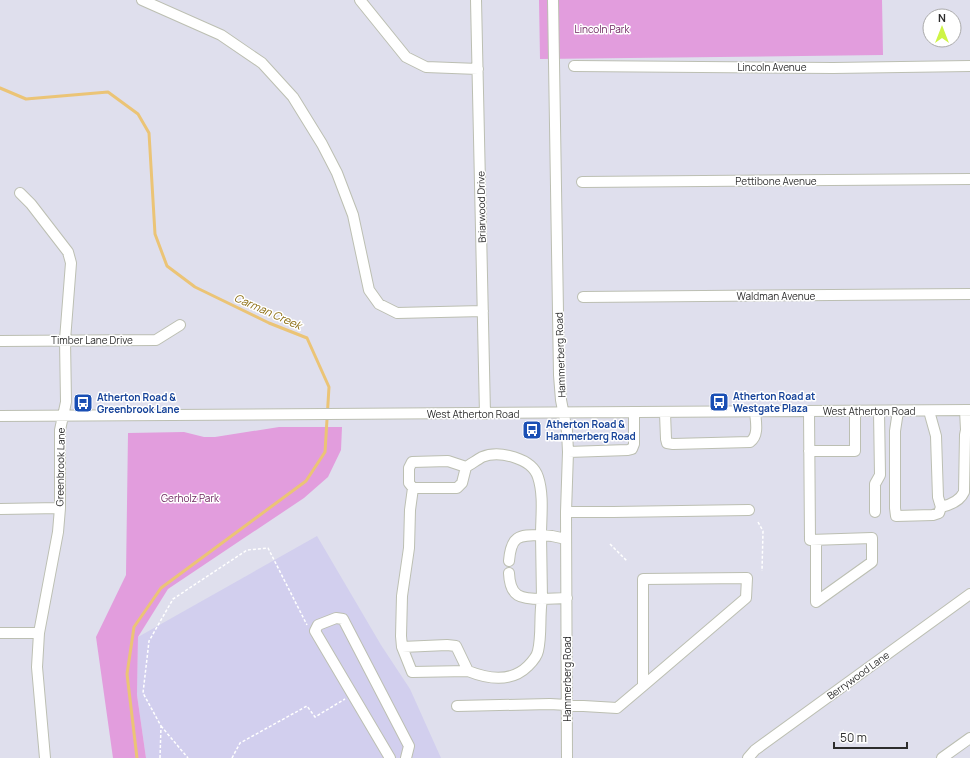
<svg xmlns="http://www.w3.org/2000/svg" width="970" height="758" font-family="Manrope,sans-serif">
  <rect width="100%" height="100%" fill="#dfdfed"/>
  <path fill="#d2cfee" d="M317 536 381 645 410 689 441 758H146L137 695 138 637Z"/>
  <path fill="#e29ddd" d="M539 0H882L883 55 540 59Z
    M279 427H342L341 450 328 477 304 498 168 589 138 637 137 695 146 758H113L96 637 126 575 128 433 184 432 204 437H215Z"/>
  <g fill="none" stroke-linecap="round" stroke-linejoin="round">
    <path stroke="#ebc476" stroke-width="3" d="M0 88 26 99 108 92 138 114 149 133 155 234 167 266 195 287 269 323 307 338 329 387 325 452 306 481 161 588 134 627 127 674 137 758"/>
    <defs>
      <path id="minor" d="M142 0 221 35 262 63 293 97 322 144 337 173 353 215 369 290 379 304 397 313 483 311
        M360 0 406 57 426 67 478 69
        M476 0 485 414
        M553 0 559 375 561 400 567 431 568 452 566 512 567 758
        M574 66 833 68 970 66
        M582 182 970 179
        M20 193 31 204 68 252 71 263 65 340 66 402 60 430V508L58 532 39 633 37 667 45 758
        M583 297 970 294
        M0 341 156 340 180 325
        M809 411 810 540 872 538V562L816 602V540
        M898 411 895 431V508L896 516 933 515 939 513 941 507
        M929 411 936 436 938 497 941 507C950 505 960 501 964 492L965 435 966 430 965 410
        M665 413 666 439 667 443 673 444 750 442C759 436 756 422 755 412
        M0 416 970 410
        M809 451H855V411
        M568 452 628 450 632 449 634 444V413
        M466 467 448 461 412 462 409 468V483L413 488H457L462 483 466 467C471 464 477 460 482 457 499 450 532 458 538 477 544 495 541 517 541 535L552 536 566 539
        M0 509 60 508
        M566 512H613L749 510
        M875 512V484L880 475 879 411
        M509 561C511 536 518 535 541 535L542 599 567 598
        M747 578 746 598 643 686V579Z
        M0 633H39
        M402 647 401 636 402 596 409 548 410 510 413 488
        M468 671 412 672 402 647 447 645 456 646 468 671C488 679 511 683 528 666 532 662 537 656 538 651 542 634 539 616 542 599 520 599 510 597 509 573
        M457 706 550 704 617 708 643 686
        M390 758 315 631 318 625 336 618 343 619 409 746 406 758
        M748 758 755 750 970 594
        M942 758 970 738"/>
    </defs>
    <use href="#minor" stroke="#bcbfb2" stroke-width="12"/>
    <path stroke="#fff" stroke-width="1.5" stroke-dasharray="3 2" stroke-linecap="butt" d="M758 522 763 531 762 571
      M610 544 627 561
      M161 726 188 758
      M160 758 161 726 143 693 149 641 173 599 247 550 268 548 307 625
      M232 758 240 743 307 706 315 717 345 699"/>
    <use href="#minor" stroke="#fff" stroke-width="10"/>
  </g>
  <defs>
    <symbol id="bus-square" viewBox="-11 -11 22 22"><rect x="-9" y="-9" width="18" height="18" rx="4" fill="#1a4fb4" stroke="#fff"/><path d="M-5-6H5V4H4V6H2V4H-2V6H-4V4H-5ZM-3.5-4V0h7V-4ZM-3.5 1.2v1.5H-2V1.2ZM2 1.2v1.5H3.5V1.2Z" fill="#fff"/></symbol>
  </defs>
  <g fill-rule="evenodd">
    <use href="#bus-square" x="708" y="391" width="22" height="22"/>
    <use href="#bus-square" x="72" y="392" width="22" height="22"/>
    <use href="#bus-square" x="521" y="419" width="22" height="22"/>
  </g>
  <g text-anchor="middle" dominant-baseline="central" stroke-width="3" stroke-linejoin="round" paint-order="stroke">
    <g font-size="10" fill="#681d59" stroke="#fff">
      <text x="602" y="29">Lincoln Park</text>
      <text x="190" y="498">Gerholz Park</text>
    </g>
    <g font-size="10" fill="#2c2c2c" stroke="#fff">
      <text x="772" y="67">Lincoln Avenue</text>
      <text x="776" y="181">Pettibone Avenue</text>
      <text transform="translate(481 207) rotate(-91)">Briarwood Drive</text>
      <text x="776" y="296">Waldman Avenue</text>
      <text x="92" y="340">Timber Lane Drive</text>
      <text transform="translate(560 355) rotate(-92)">Hammerberg Road</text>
      <text x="869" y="411">West Atherton Road</text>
      <text x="473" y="414">West Atherton Road</text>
      <text transform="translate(60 467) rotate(-89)">Greenbrook Lane</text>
      <text transform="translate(858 675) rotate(-36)">Berrywood Lane</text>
      <text transform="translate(567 679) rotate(-90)">Hammerberg Road</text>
    </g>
    <g font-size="10" font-weight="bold" fill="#164399" stroke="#fff" text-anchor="start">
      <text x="733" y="396">Atherton Road at<tspan x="733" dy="12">Westgate Plaza</tspan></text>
      <text x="97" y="397">Atherton Road &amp;<tspan x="97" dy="12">Greenbrook Lane</tspan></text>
      <text x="546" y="424">Atherton Road &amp;<tspan x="546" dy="12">Hammerberg Road</tspan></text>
    </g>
    <g font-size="11" font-style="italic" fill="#8c6e12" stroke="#fff">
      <text transform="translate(268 311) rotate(24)">Carman Creek</text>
    </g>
  </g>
  <g transform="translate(942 28)"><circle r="19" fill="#ffffff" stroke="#ababab"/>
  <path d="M0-3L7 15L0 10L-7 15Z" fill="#cef445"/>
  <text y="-6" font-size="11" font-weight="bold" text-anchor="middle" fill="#2c2c2c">N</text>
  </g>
  <path d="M834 742v6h73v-6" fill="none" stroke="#2c2c2c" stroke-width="2"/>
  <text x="840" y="742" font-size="12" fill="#2c2c2c" stroke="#ffffff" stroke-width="3" paint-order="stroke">50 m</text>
</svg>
